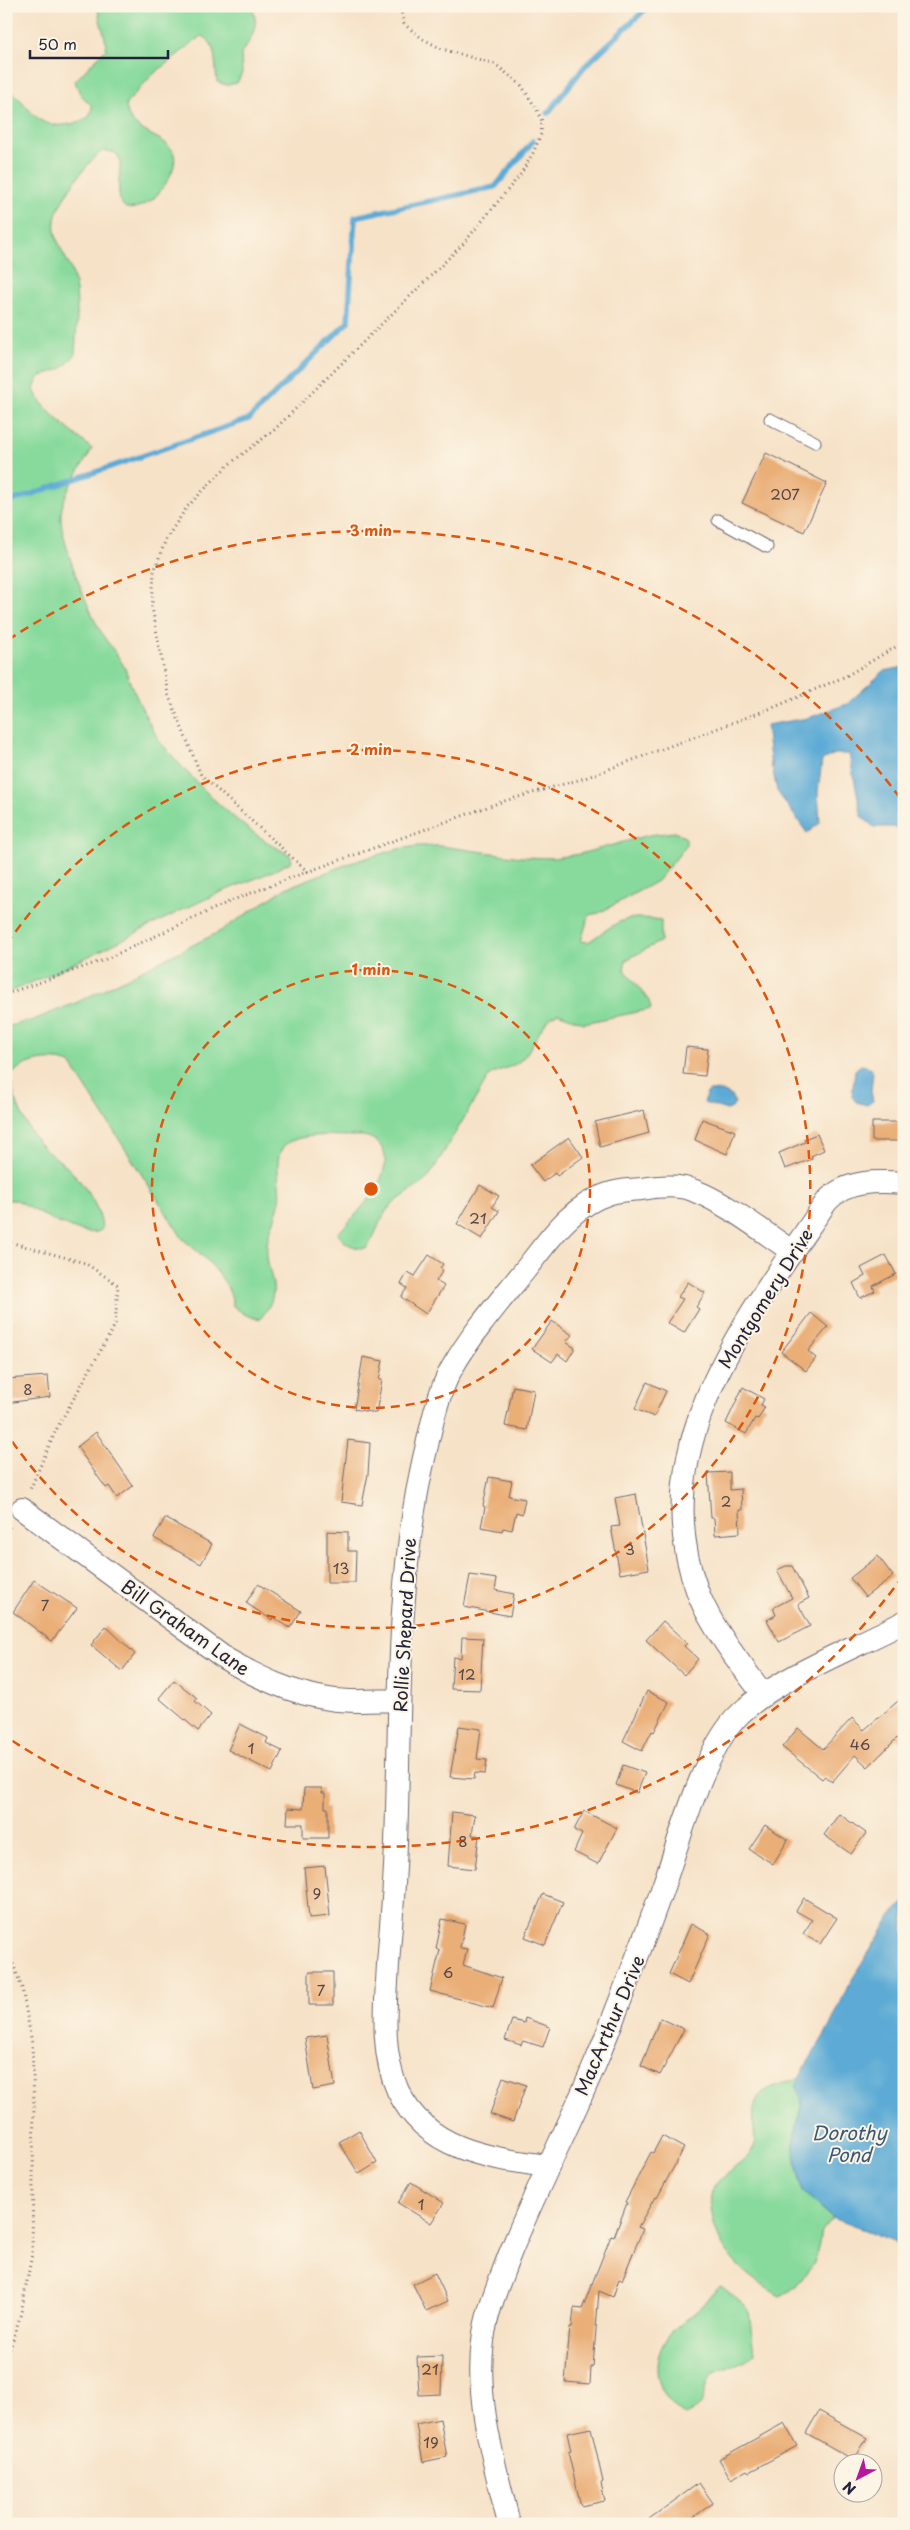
<svg xmlns="http://www.w3.org/2000/svg" width="910" height="2530" font-family="'Playpen Sans',sans-serif">
  <rect width="100%" height="100%" fill="#fcf5e5"/>
  <filter id="ink" filterUnits="userSpaceOnUse"><feTurbulence type="fractalNoise" baseFrequency=".02" numOctaves="2"/><feDisplacementMap in="SourceGraphic" scale="10" xChannelSelector="R" yChannelSelector="G"/><feConvolveMatrix kernelMatrix="1 2 1 2 8 2 1 2 1" color-interpolation-filters="sRGB"/></filter>
  <filter id="wash" filterUnits="userSpaceOnUse"><feTurbulence type="fractalNoise" baseFrequency=".0096" numOctaves="4" result="noise"/><feDisplacementMap in="SourceGraphic" scale="20" xChannelSelector="R" yChannelSelector="G"/><feGaussianBlur stdDeviation="1.12" result="paint"/><feColorMatrix in="noise" values="0 0 0 0 0 0 0 0 0 0 0 0 0 0 0 0 0 1.4 0 .05"/><feComposite in="paint" operator="in"/></filter>
  <g filter="url(#wash)">
    <rect width="100%" height="100%" fill="#f6e2c7"/>
    <path fill="#88da9c" stroke="#557e6c" d="M98 6H250C262 20 251 41 241 53L242 73 237 83 227 85 217 82C215 68 217 39 201 36L151 76 126 104C127 146 202 129 164 186 156 197 151 203 138 207 109 218 122 170 120 160 119 158 117 155 116 153 111 152 106 150 101 152 87 162 56 204 55 221 52 239 68 259 73 275 80 300 76 330 75 355L63 368 39 377 34 389C39 408 77 435 92 449 81 469 63 492 61 514 59 538 88 610 101 632 108 644 124 662 127 674 131 687 152 731 162 744 199 787 239 829 290 855L292 861C267 876 239 884 212 896 143 928 77 965 6 993V87C34 107 35 135 78 122 88 119 91 116 92 106L80 94 75 81 106 49C107 35 98 22 98 6Z
      M675 832 686 838V845L678 856 657 881 599 913 589 915 581 941 588 942 593 939C621 919 626 915 661 920V941L626 960 624 969 649 1001 651 1009 584 1023 558 1013C539 1023 535 1046 521 1060 513 1068 498 1069 489 1076L429 1177C417 1189 397 1198 388 1209 378 1221 376 1237 366 1248 356 1249 342 1244 338 1233 355 1216 402 1170 379 1144 372 1137 364 1135 355 1136 335 1136 309 1133 291 1141 268 1151 283 1186 279 1204 276 1218 269 1231 267 1244 264 1277 287 1287 260 1319L246 1315 233 1306C230 1278 203 1256 183 1239L70 1063C50 1056 25 1060 10 1076 12 1096 25 1125 37 1141 46 1152 59 1159 69 1169 84 1184 101 1208 102 1229 89 1244 31 1208 16 1200H6V1027L33 1020 78 1002 219 932 286 888 353 862 398 849 419 846H440L521 857 553 858 580 854 649 835Z
      M799 2077 796 2087 802 2101 793 2145 802 2191 833 2218 822 2231 814 2263 795 2288 780 2296C746 2277 718 2254 712 2214 710 2204 709 2194 715 2185 726 2171 746 2163 754 2148 756 2142 754 2136 754 2129 750 2088 766 2091 799 2077Z
      M721 2286 745 2305 749 2312 754 2353 746 2360 712 2374C701 2392 710 2404 685 2416 658 2396 647 2366 668 2336 676 2325 690 2318 700 2308 707 2300 711 2292 721 2286Z"/>
    <path fill="#5baad5" stroke="#3e6688" d="M904 667V831L894 827H874L862 817 849 754H835L822 760 818 792 820 823 807 833 777 791 771 761V768L766 725 808 718 847 704 884 671Z
      M861 1065 870 1067 873 1073 871 1091 873 1101 867 1105 856 1102 852 1096 855 1070Z
      M710 1091C721 1090 731 1092 735 1103L732 1108 727 1110 704 1103 707 1093Z
      M904 1902V2257L897 2244 891 2240 833 2218 802 2191 793 2145 802 2101 796 2087 799 2077 830 2026 848 1986 892 1915Z"/>
    <g fill="none" stroke-linecap="round" stroke-linejoin="round">
      <path stroke="#5baad5" stroke-width="5.5" d="M548 113 584 67 649 6
        M6 503 249 419 348 322 355 217 495 187 533 141"/>
    </g>
    <g id="blocks">
      <path fill="#eaae77" d="M766 453 827 483 804 532 742 503Z
        M686 1047 708 1049 705 1076 683 1074Z
        M644 1110 649 1133 600 1147 595 1122Z
        M702 1119 735 1131 727 1154 695 1140Z
        M872 1122H904V1137H900L901 1141H872Z
        M817 1134 824 1150 811 1156 812 1159 785 1169 779 1153 805 1142 804 1139Z
        M569 1137 583 1157 557 1176 555 1173 543 1182 530 1165Z
        M480 1185 499 1196 492 1207 499 1211 482 1239 457 1224Z
        M429 1255 443 1264 440 1268 443 1270 436 1281 444 1286 426 1314 401 1297 407 1288 401 1284 408 1272 415 1276Z
        M886 1255 896 1274 873 1286 875 1291 860 1298 853 1283 865 1276 861 1268Z
        M688 1282 705 1293 696 1307 699 1309 684 1333 667 1323 683 1299 678 1297Z
        M811 1313 828 1327 808 1351 816 1358 806 1371 781 1352Z
        M552 1321 572 1335 566 1342 575 1348 567 1361 558 1354 552 1362 532 1349Z
        M363 1357 383 1361 379 1380H382L376 1413 354 1409Z
        M48 1376 50 1397 6 1403V1379Z
        M647 1382 666 1391 654 1417 635 1409Z
        M513 1386 534 1390 527 1430 505 1426Z
        M743 1387 764 1399 761 1405 765 1407 758 1419 755 1418 746 1434 726 1423Z
        M96 1432 133 1486 117 1498 109 1486 106 1488 77 1447Z
        M348 1440 370 1443 368 1474 362 1505 341 1502Z
        M730 1472V1490L741 1489 742 1510H739L740 1533 715 1535 714 1518H711L708 1473Z
        M489 1477 512 1481 509 1496 525 1499 522 1514 516 1512 512 1530 503 1528 502 1531 481 1527 485 1507 483 1506Z
        M636 1494 649 1569 620 1574 611 1527 620 1526 615 1498Z
        M165 1518 212 1544 201 1564 154 1538Z
        M327 1531 348 1532V1551H356L355 1583H327Z
        M878 1556 893 1576 865 1597 850 1578Z
        M786 1566H792L809 1598 798 1604 810 1626 779 1642 767 1620 776 1615 773 1608 792 1598 777 1570Z
        M470 1575 497 1579 495 1590 514 1594 510 1616 464 1607Z
        M34 1580 77 1608 52 1641 13 1612Z
        M258 1584 301 1611 290 1628 273 1617 272 1620 246 1603Z
        M663 1621 687 1643 684 1646 698 1659 684 1675 646 1640Z
        M106 1626 135 1654 122 1671 91 1645Z
        M462 1637 483 1638 480 1690 451 1689 453 1657 461 1658Z
        M174 1680 197 1698 195 1701 211 1715 198 1731 159 1698Z
        M647 1691 669 1702 654 1732 652 1731 642 1751 623 1741Z
        M904 1696V1746L897 1738 868 1767 855 1755 832 1782 825 1776 822 1779 782 1747 798 1728 823 1749 852 1718 864 1730Z
        M240 1724 268 1738 266 1743 282 1751 272 1772 228 1750Z
        M459 1726 481 1729 477 1759 487 1760 485 1774 475 1773 474 1779 450 1777Z
        M623 1765 645 1773 637 1793 616 1785Z
        M304 1788H322V1793H325V1808H328V1838H303V1824H287L288 1808 303 1809Z
        M584 1811 617 1828 598 1864 574 1852 582 1834 574 1830Z
        M452 1812 475 1815 472 1835 479 1836 475 1869 448 1866Z
        M839 1814 866 1833 851 1854 824 1835Z
        M765 1825 788 1840 773 1864 749 1849Z
        M325 1866 330 1916 309 1918 304 1868Z
        M543 1894 563 1902 545 1945 525 1937Z
        M804 1898 837 1918 820 1944 803 1934 812 1920 796 1911Z
        M442 1919 465 1924 460 1948 467 1949 463 1965 502 1978 493 2008 430 1991 440 1950 436 1949Z
        M691 1924 710 1934 688 1984 669 1974Z
        M309 1972H333V2005H309Z
        M525 2018 550 2027 543 2047 523 2041 521 2045 505 2040 512 2020 524 2023Z
        M660 2018 684 2029 660 2075 641 2066Z
        M327 2035 335 2086 313 2090 305 2038Z
        M503 2077 526 2085 513 2122 490 2114Z
        M359 2130 377 2163 359 2174 339 2142Z
        M662 2136 684 2148 657 2198 655 2197 638 2227 643 2229 622 2280 619 2279 613 2297 599 2291 593 2367H591L590 2384 565 2382 570 2327H572L574 2308 582 2309 611 2236 614 2237 627 2203 625 2202 651 2152 653 2153Z
        M411 2182 444 2203 431 2223 398 2203Z
        M435 2273 448 2301 426 2311 413 2284Z
        M442 2356 441 2394 419 2395 417 2357Z
        M819 2411 867 2438 854 2460 806 2433Z
        M440 2419 447 2457 423 2462 416 2424Z
        M784 2423 797 2446 749 2472 747 2470 731 2479 719 2459Z
        M591 2428 603 2482 601 2483 605 2501 581 2506 568 2452 571 2451 567 2433Z
        M699 2483 713 2503 684 2524H642Z"/>
    </g>
  </g>
  <g filter="url(#ink)">
    <use href="#blocks" fill-opacity="0" stroke="#6c656c" stroke-width="1"/>
    <g fill="none" stroke-linecap="round" stroke-linejoin="round">
      <defs>
        <path id="service" d="M770 419 815 442
          M718 520 767 547"/>
        <path id="minor" d="M22 1509 226 1659C259 1678 291 1693 329 1699 352 1703 377 1700 399 1700
          M764 1695C742 1667 709 1624 697 1590 643 1446 750 1314 827 1201 846 1180 877 1181 904 1183
          M548 2166C489 2158 427 2151 398 2091 380 2052 386 2005 388 1964 391 1923 395 1883 396 1842 401 1713 395 1585 424 1458 431 1429 437 1394 452 1368 472 1333 500 1301 525 1270 548 1241 572 1205 608 1194 619 1190 631 1190 642 1189 659 1186 679 1184 695 1191 728 1204 763 1232 793 1252
          M509 2524C495 2464 475 2403 483 2341 486 2312 499 2283 509 2256 537 2186 572 2121 600 2052 622 1996 644 1941 664 1884 680 1838 703 1754 735 1719 770 1680 855 1648 904 1622"/>
      </defs>
      <use href="#service" stroke="#6c656c" stroke-width="13"/>
      <use href="#minor" stroke="#6c656c" stroke-width="24"/>
      <path stroke="#6c656c" stroke-width="3" stroke-dasharray="1 4" stroke-linecap="butt" d="M308 872 201 775 168 694 152 607 154 571 166 539 187 507 227 466 274 430 463 244 520 175 533 153 541 134 542 121 536 108 521 85 495 64 442 49 423 39 404 24 400 6
        M6 994 104 960 233 900 293 877 501 802 585 778 777 706 846 676 904 642
        M6 1241 85 1263 118 1285 115 1325 56 1430 29 1492
        M6 1531 12 1524
        M6 1945 22 1988 32 2043 34 2104 32 2254 21 2313 6 2362"/>
      <use href="#service" stroke="#fff" stroke-width="11"/>
      <use href="#minor" stroke="#fff" stroke-width="22"/>
    </g>
  </g>
  <g fill="none" stroke="#de560e" stroke-width="2.5" stroke-dasharray="9 6">
    <circle cx="371" cy="1189" r="219"/>
    <path d="M7 944A439 439 0 1 1 7 1434"/>
    <path d="M903 1576A658 658 0 0 1 8 1738M8 640A658 658 0 0 1 903 802"/>
  </g>
  <g text-anchor="middle" dominant-baseline="central" stroke-width="4" stroke-linejoin="round" paint-order="stroke">
    <g font-size="15" fill="#54454a">
      <text x="785" y="493">207</text>
      <text x="478" y="1217">21</text>
      <text x="28" y="1388">8</text>
      <text x="726" y="1500">2</text>
      <text x="630" y="1548">3</text>
      <text x="341" y="1567">13</text>
      <text x="45" y="1604">7</text>
      <text x="467" y="1673">12</text>
      <text x="860" y="1743">46</text>
      <text x="251" y="1747">1</text>
      <text x="463" y="1840">8</text>
      <text x="317" y="1892">9</text>
      <text x="448" y="1971">6</text>
      <text x="321" y="1989">7</text>
      <text x="421" y="2203">1</text>
      <text x="430" y="2368">21</text>
      <text x="431" y="2441">19</text>
    </g>
    <g font-size="18" fill="#22223b" stroke="#fcf5e5">
      <text transform="translate(765 1298) rotate(-58)">Montgomery Drive</text>
      <text transform="translate(404 1625) rotate(-87)">Rollie Shepard Drive</text>
      <text transform="translate(186 1627) rotate(35)">Bill Graham Lane</text>
      <text transform="translate(609 2025) rotate(-67)">MacArthur Drive</text>
    </g>
    <g font-size="19" font-style="italic" fill="#395879" stroke="#fcf5e5">
      <text x="849" y="2132">Dorothy<tspan x="849" dy="22">Pond</tspan></text>
    </g>
  </g>
  <circle cx="371" cy="1189" r="8" fill="#de560e" stroke="#fcf5e5" stroke-width="2.5"/>
  <g font-size="15" text-anchor="middle" font-weight="bold" fill="#de560e" stroke="#fcf5e5" stroke-width="4" stroke-linejoin="round" paint-order="stroke">
    <text x="371" y="536">3 min</text>
    <text x="371" y="755">2 min</text>
    <text x="371" y="975">1 min</text>
  </g>
  <rect width="910" height="2530" fill="none" stroke="#fcf5e5" stroke-width="25"/>
  <g transform="translate(858 2478) rotate(221)"><circle r="24" fill="#fcf5e5" stroke="#a5a1a1"/>
  <path d="M0-4L9 19L0 12L-9 19Z" fill="#b5179e"/>
  <text y="-8" font-size="14" font-weight="bold" text-anchor="middle" fill="#22223b">N</text>
  </g>
  <path d="M30 50v8h138v-8" fill="none" stroke="#22223b" stroke-width="2.5"/>
  <text x="38" y="50" font-size="15" fill="#22223b" stroke="#fcf5e5" stroke-width="4" paint-order="stroke">50 m</text>
</svg>
